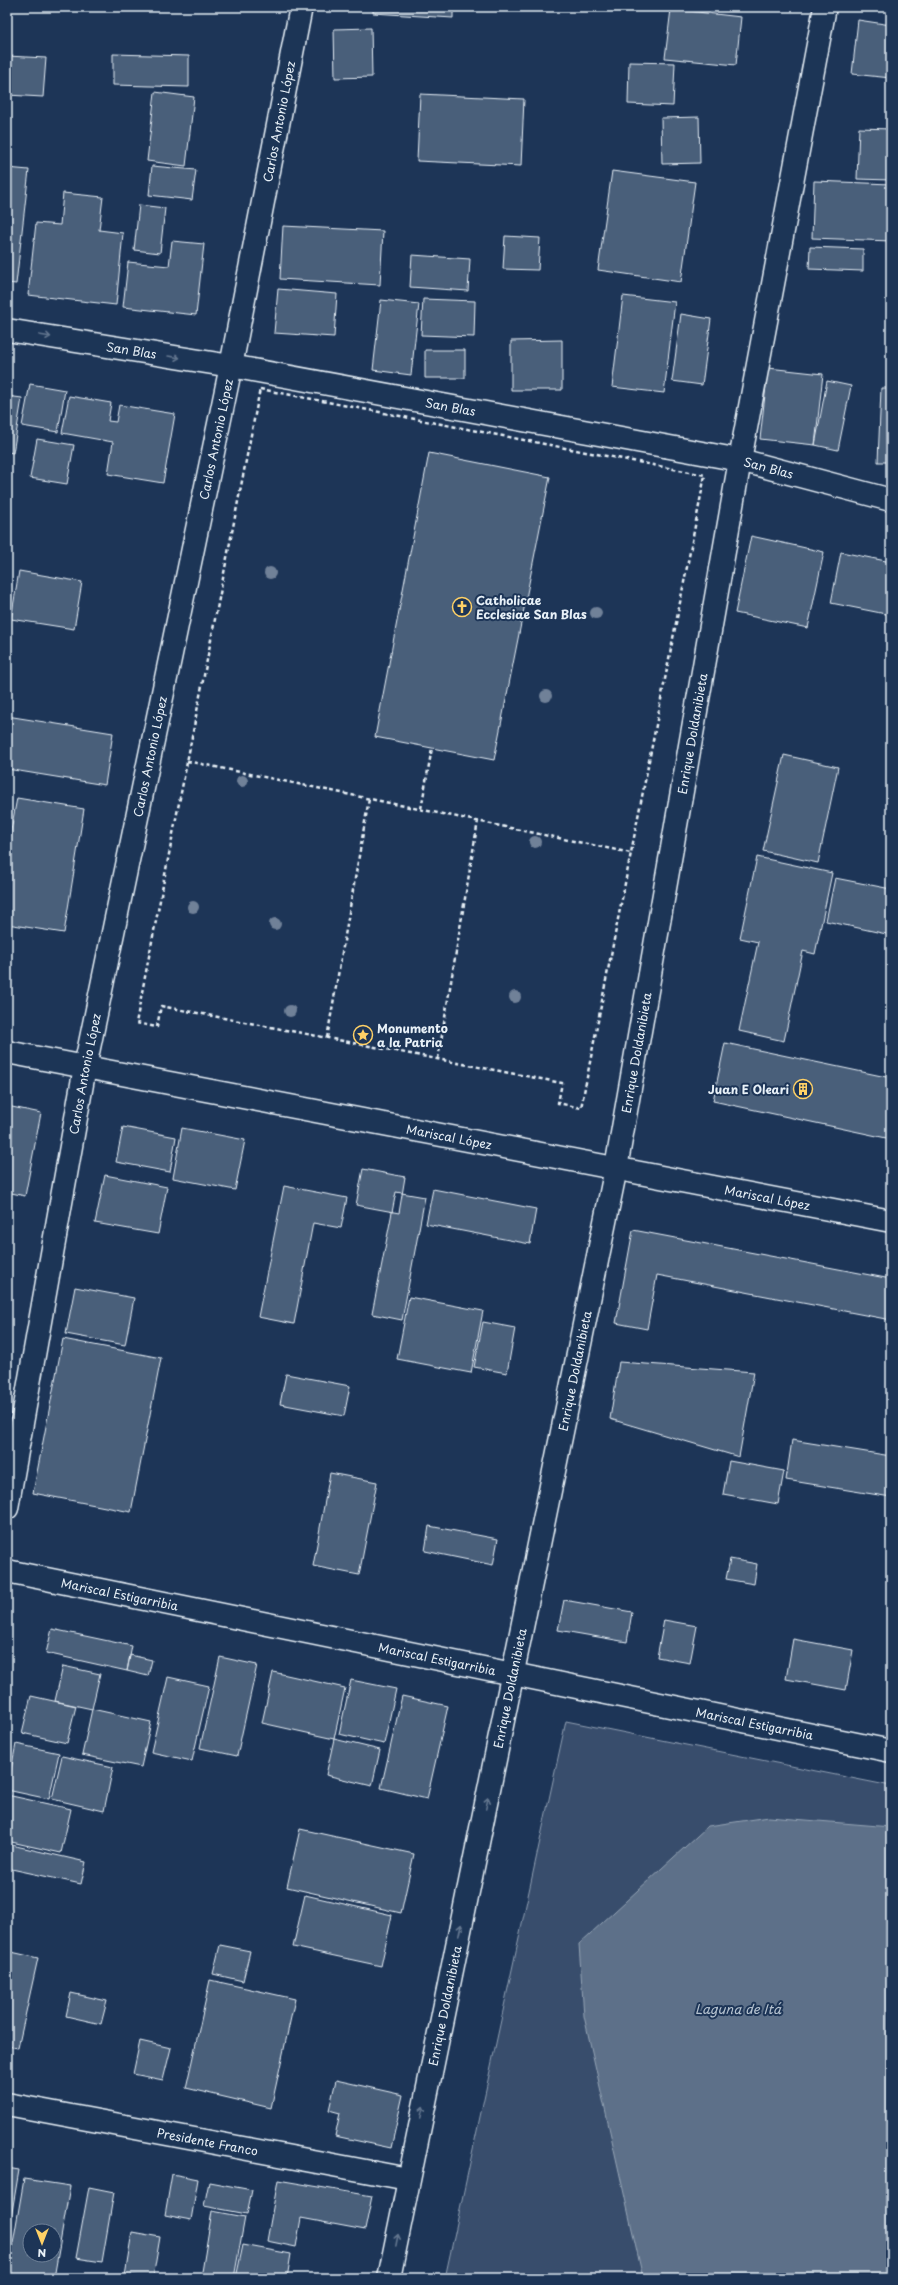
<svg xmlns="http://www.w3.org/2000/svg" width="898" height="2285" font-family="'Playpen Sans',sans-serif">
  <rect width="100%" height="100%" fill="#1d3557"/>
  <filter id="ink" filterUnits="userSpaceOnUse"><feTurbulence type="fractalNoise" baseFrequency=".025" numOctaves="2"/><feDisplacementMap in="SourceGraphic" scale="8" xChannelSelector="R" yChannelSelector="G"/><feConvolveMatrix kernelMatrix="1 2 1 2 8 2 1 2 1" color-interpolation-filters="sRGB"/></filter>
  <g filter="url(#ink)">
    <path fill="#374d6c" stroke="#909fb2" d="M566 1721 891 1786V2278H445Z"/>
    <path fill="#5d7089" stroke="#95a4b5" d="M769 1817 891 1827V2278H643L584 2016 579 1944 708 1826Z"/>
    <path fill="#495e7a" stroke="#e8f1f8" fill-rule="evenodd" d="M373 7H453V18L373 13Z
      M671 9 741 17 736 65 665 58Z
      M858 20 891 25V78L852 74Z
      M371 28 372 77 335 78 334 29Z
      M113 54 189 56V87L113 85Z
      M7 56 46 58 43 97 7 95Z
      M629 62 675 63 673 106 628 104Z
      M155 92 194 97 186 166 147 161Z
      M420 94 524 99 521 166 417 161Z
      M699 117 700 163 662 164 661 118Z
      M859 128 891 129V180L857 179Z
      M152 166 196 170 192 200 149 195Z
      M7 168 29 170 16 284 7 283Z
      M612 171 695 182 681 282 598 270Z
      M814 181 891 184V241L812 238Z
      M63 193 103 197 99 230 123 233 116 305 28 295 36 223 60 225Z
      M139 205 165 208 160 253 134 250Z
      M283 226 383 231 380 285 280 279Z
      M505 236 540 238 538 270 503 269Z
      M172 241 204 244 196 315 123 307 128 262 169 266Z
      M810 247 863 249V271L809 269Z
      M412 255 470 259 468 291 410 287Z
      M278 289 337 294 334 337 274 333Z
      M623 296 675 302 664 393 612 387Z
      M423 299 475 301 474 337 421 335Z
      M381 300 419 304 411 375 373 370Z
      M681 314 711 319 702 385 672 381Z
      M562 340V390H511V341Z
      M425 350H465V378H425Z
      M768 368 823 374 815 445 760 439Z
      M827 381 851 386 838 450 815 445Z
      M30 384 65 390 58 432 22 426Z
      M881 388H891V462H878Z
      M7 396 22 398 13 453 7 452Z
      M69 396 111 403 108 421 116 422 119 405 175 414 163 483 108 474 113 442 62 433Z
      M37 439 74 445 67 484 30 478Z
      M429 453 550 477 494 760 375 737Z
      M751 536 824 552 808 628 735 613Z
      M841 552 891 562V615L831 603Z
      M19 571 82 582 74 629 11 619Z
      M7 716 113 733 105 785 7 769Z
      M784 755 838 767 818 863 763 851Z
      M17 798 84 809 64 933 7 924V852Z
      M757 857 832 873 815 954 803 951 784 1041 739 1031 758 942 740 938Z
      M835 878 891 889V935L826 921Z
      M725 1043 891 1078V1139L713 1101Z
      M7 1106 41 1113 25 1196 7 1192Z
      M123 1127 176 1137 170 1172 116 1162Z
      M182 1128 245 1140 235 1190 173 1178Z
      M363 1169 405 1177 399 1213 356 1205Z
      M105 1175 167 1187 158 1234 95 1223Z
      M284 1186 347 1198 341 1228 313 1223 294 1324 258 1317Z
      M433 1189 536 1209 530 1244 426 1224Z
      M396 1192 425 1197 402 1320 372 1314Z
      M633 1230 891 1279V1320L657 1275 647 1329 616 1323Z
      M75 1287 134 1298 125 1345 66 1334Z
      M409 1297 483 1311 471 1373 397 1359Z
      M483 1322 515 1328 507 1373 474 1367Z
      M63 1339 161 1358 131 1512 33 1493Z
      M619 1362 754 1372 739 1457 610 1419Z
      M286 1374 350 1386 344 1416 280 1404Z
      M792 1440 891 1456V1497L786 1480Z
      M729 1461 784 1471 778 1504 723 1494Z
      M330 1473 377 1482 359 1575 313 1566Z
      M429 1526 498 1539 493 1565 425 1551Z
      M730 1559 757 1564 754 1584 726 1579Z
      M564 1600 632 1612 627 1642 558 1630Z
      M664 1620 697 1626 690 1663 657 1657Z
      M52 1629 132 1646 127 1671 46 1653Z
      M793 1639 853 1650 846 1690 786 1679Z
      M130 1655 152 1660 148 1676 127 1671Z
      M220 1657 257 1665 237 1756 200 1748Z
      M63 1666 100 1674 92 1709 55 1701Z
      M273 1672 345 1688 334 1739 262 1723Z
      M168 1677 209 1686 192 1761 151 1752Z
      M351 1680 396 1689 384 1744 339 1734Z
      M31 1696 76 1706 67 1743 22 1733Z
      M402 1696 448 1706 427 1799 381 1788Z
      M92 1709 151 1722 141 1767 82 1755Z
      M334 1739 380 1750 372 1786 326 1775Z
      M16 1744 59 1753 49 1799 7 1790Z
      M62 1756 113 1767 104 1811 52 1799Z
      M7 1795 71 1809 61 1853 7 1841Z
      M300 1829 414 1854 401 1913 287 1887Z
      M7 1844 86 1862 81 1884 7 1868Z
      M305 1895 392 1915 381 1966 293 1947Z
      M220 1945 250 1951 243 1981 213 1974Z
      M7 1951 38 1958 18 2048 7 2046Z
      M210 1980 295 1999 271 2108 186 2088Z
      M71 1993 107 2001 101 2024 66 2016Z
      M140 2041 171 2048 163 2080 133 2074Z
      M336 2080 403 2095 391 2148 335 2136 340 2113 329 2110Z
      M7 2168 19 2170 8 2236H7Z
      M172 2174 198 2179 191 2220 165 2215Z
      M24 2179 70 2186 54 2278H7ZM30 2231H54V2255H30Z
      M278 2180 372 2196 365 2230 301 2218 296 2247 267 2241Z
      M209 2182 252 2190 247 2214 204 2206Z
      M89 2187 114 2192 102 2262 76 2258Z
      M212 2211 245 2217 234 2278H201Z
      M132 2232 160 2237 153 2278 125 2275Z
      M243 2245 291 2254 287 2278H236Z"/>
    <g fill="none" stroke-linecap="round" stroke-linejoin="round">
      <defs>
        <g id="minor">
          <path id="s1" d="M7 330 231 366 740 460 891 500"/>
          <path id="s2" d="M7 1052 891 1221"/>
          <path id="s3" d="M7 1508 85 1067 231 366 301 7"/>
          <path id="s4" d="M7 1571 891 1751"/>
          <path id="s5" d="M7 2104 408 2179"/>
          <path id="s6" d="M389 2278 616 1168 740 460 825 7"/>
        </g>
      </defs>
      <use href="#minor" stroke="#e8f1f8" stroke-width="25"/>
      <path stroke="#e8f1f8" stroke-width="2.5" stroke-dasharray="4 3" stroke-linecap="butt" d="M260 389 705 475 581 1108 558 1103 562 1083 161 1006 157 1027 136 1023Z
        M187 761 631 853
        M421 809 432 748
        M327 1038 369 799
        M438 1059 478 821"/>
      <use href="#minor" stroke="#1d3557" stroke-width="22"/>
    </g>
    <g fill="#708198">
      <circle cx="270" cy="573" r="6"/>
      <circle cx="596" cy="613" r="6"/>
      <circle cx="546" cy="696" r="6"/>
      <circle cx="242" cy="781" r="6"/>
      <circle cx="535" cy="842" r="6"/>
      <circle cx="193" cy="907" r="6"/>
      <circle cx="275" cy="924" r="6"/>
      <circle cx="515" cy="997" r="6"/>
      <circle cx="290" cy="1011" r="6"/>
    </g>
    <defs><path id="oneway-shaft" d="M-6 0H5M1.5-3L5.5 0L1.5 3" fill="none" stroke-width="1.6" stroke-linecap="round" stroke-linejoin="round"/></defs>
    <g stroke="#64778f">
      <use href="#oneway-shaft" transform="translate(45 336) rotate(9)"/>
      <use href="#oneway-shaft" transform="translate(174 357) rotate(9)"/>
      <use href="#oneway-shaft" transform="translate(487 1803) rotate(-78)"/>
      <use href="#oneway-shaft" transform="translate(460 1930) rotate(-78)"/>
      <use href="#oneway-shaft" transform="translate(422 2112) rotate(-78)"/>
      <use href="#oneway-shaft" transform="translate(397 2240) rotate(-79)"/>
    </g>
  </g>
  <defs>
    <symbol id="church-ring" viewBox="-11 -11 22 22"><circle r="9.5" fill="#1d3557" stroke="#ffd166" stroke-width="1.5"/><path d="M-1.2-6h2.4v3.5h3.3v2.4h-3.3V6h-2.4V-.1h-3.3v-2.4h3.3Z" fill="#ffd166"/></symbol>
    <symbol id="sight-ring" viewBox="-11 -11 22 22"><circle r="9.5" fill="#1d3557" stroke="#ffd166" stroke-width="1.5"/><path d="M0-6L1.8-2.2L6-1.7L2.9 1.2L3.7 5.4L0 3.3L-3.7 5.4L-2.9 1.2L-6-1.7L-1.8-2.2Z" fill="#ffd166"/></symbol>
    <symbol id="building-ring" viewBox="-11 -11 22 22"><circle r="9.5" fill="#1d3557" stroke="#ffd166" stroke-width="1.5"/><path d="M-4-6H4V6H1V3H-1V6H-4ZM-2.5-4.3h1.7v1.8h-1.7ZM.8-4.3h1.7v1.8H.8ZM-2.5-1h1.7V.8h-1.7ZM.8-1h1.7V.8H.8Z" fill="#ffd166"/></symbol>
  </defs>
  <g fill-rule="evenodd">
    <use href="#church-ring" x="451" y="596" width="22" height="22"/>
    <use href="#sight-ring" x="352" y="1024" width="22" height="22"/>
    <use href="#building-ring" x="792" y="1078" width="22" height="22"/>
  </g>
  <g text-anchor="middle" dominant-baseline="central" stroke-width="4" stroke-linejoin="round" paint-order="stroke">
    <g font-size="12" fill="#e8f1f8" stroke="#1d3557">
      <text stroke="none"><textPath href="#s3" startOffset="1413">Carlos Antonio López</textPath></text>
      <text stroke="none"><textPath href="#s1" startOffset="126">San Blas</textPath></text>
      <text stroke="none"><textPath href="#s1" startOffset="450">San Blas</textPath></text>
      <text stroke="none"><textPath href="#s3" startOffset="1089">Carlos Antonio López</textPath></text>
      <text stroke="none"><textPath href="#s1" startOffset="774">San Blas</textPath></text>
      <text stroke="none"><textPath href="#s6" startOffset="1574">Enrique Doldanibieta</textPath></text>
      <text stroke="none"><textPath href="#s3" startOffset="765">Carlos Antonio López</textPath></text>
      <text stroke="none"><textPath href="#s6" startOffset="1250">Enrique Doldanibieta</textPath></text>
      <text stroke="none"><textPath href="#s3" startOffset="441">Carlos Antonio López</textPath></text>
      <text stroke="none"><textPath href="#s2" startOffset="450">Mariscal López</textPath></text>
      <text stroke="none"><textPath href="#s2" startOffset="774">Mariscal López</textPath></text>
      <text stroke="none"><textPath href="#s6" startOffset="926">Enrique Doldanibieta</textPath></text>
      <text stroke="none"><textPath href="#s4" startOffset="115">Mariscal Estigarribia</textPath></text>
      <text stroke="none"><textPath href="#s4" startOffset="439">Mariscal Estigarribia</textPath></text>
      <text stroke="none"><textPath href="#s6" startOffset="602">Enrique Doldanibieta</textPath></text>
      <text stroke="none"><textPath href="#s4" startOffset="763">Mariscal Estigarribia</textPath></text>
      <text stroke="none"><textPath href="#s6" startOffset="278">Enrique Doldanibieta</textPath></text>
      <text stroke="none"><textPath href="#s5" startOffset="204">Presidente Franco</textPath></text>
    </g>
    <g font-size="12" font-weight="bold" fill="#e8f1f8" stroke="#1d3557" text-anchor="start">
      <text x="476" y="600">Catholicae<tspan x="476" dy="14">Ecclesiae San Blas</tspan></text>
      <text x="377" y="1028">Monumento<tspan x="377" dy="14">a la Patria</tspan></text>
      <text x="789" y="1089" text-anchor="end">Juan E Oleari</text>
    </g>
    <g font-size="13" font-style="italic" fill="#b7c4d1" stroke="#1d3557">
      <text x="738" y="2008">Laguna de Itá</text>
    </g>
  </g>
  <rect width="898" height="2285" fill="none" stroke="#1d3557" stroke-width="24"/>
  <rect x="12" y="12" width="874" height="2261" fill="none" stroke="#e8f1f8" stroke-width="1.5" filter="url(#ink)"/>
  <g transform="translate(42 2243) rotate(180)"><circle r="19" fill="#1d3557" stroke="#6e8097"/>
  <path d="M0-3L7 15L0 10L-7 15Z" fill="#ffd166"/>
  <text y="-6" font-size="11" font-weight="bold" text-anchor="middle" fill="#e8f1f8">N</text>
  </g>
</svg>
